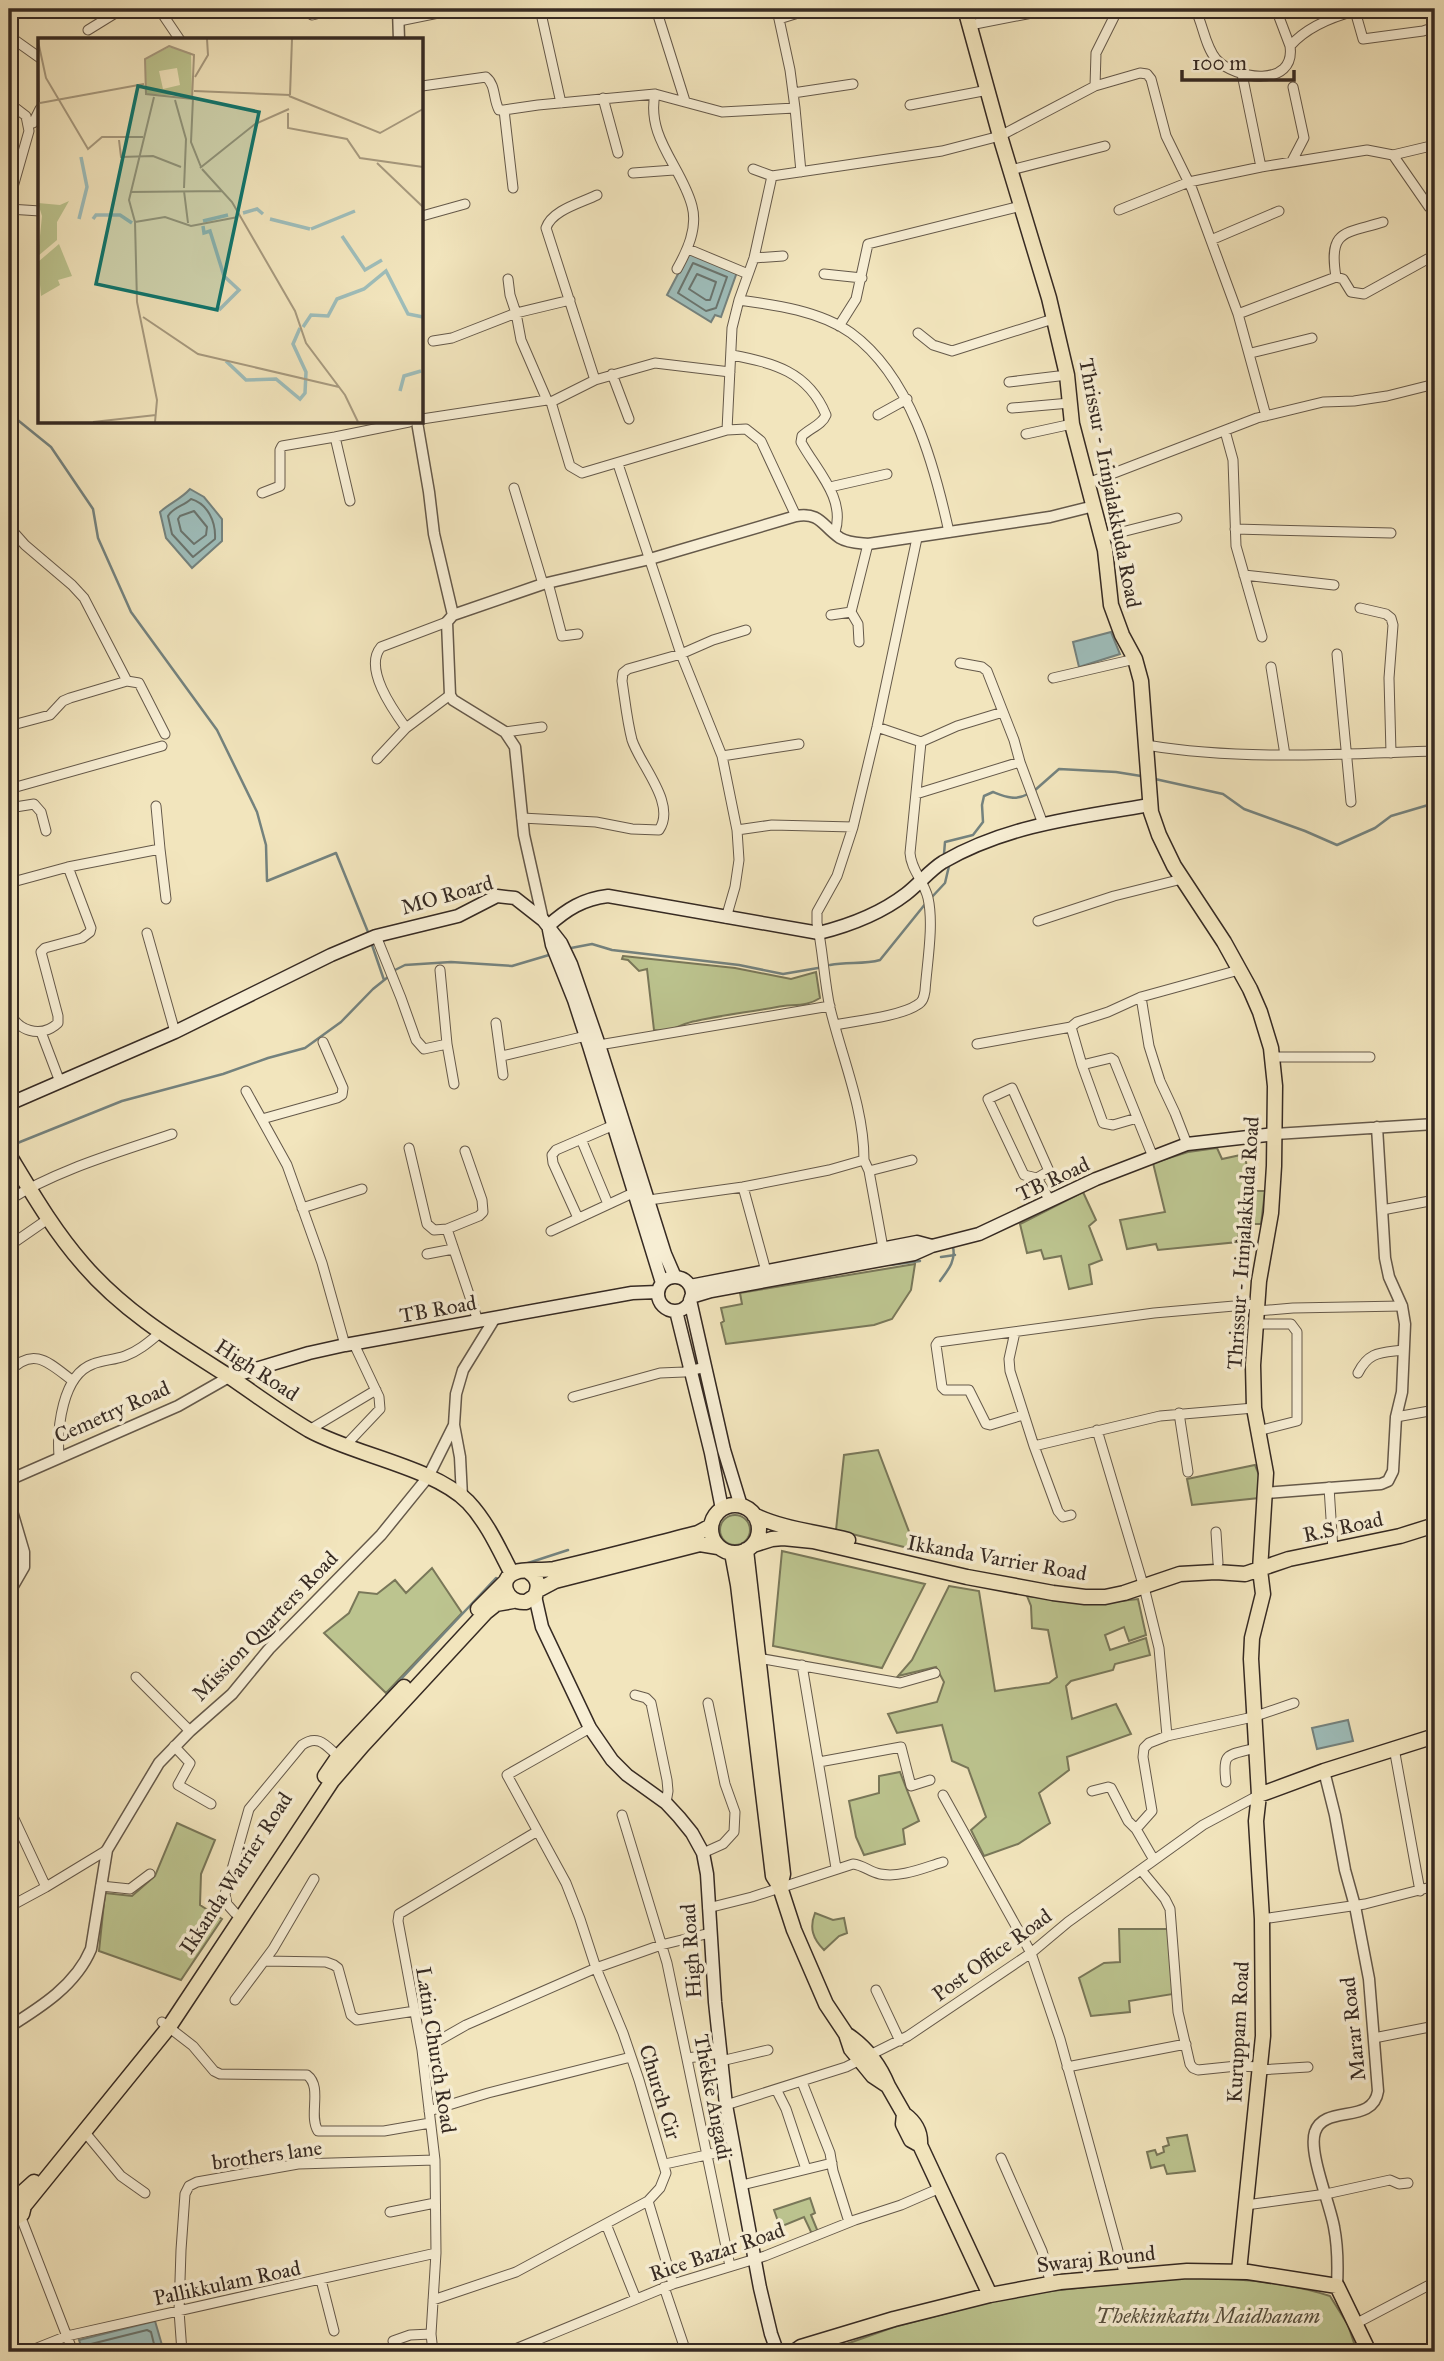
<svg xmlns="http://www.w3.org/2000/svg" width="1444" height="2361" font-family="'IM FELL Great Primer',serif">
  <rect width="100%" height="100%" fill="#f2e5bd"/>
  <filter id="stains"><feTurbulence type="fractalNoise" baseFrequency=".00286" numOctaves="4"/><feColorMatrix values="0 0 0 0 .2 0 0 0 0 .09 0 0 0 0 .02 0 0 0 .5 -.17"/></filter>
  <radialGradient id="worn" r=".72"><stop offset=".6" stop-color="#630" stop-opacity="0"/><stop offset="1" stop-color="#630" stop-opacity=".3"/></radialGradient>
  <path fill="#bcc48f" stroke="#797759" stroke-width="2" d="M623 956 735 968 791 979 816 972 820 998C807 1007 792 1004 777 1007 750 1012 723 1015 696 1021 681 1023 670 1034 654 1030L647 969 639 971 628 960 622 959Z
    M1217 1148 1222 1159 1245 1154 1250 1191H1265L1261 1224H1239L1238 1242 1158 1250 1156 1244 1127 1249 1120 1220 1165 1212 1153 1163 1188 1152Z
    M1083 1192 1096 1220 1089 1226 1102 1260 1089 1265 1092 1284 1069 1289 1061 1256 1044 1259 1041 1250 1027 1253 1020 1224Z
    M915 1264 911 1290 892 1319 874 1325 726 1344 721 1323 724 1321 721 1308 742 1304 740 1293Z
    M878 1450 916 1550 836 1530 844 1455Z
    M1255 1465 1260 1478 1259 1498 1192 1505 1187 1479Z
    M720 1530a15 15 0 1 1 30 0a15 15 0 1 1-30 0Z
    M782 1551 925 1584 882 1668 773 1646Z
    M432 1568 462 1613 386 1693 324 1633 349 1613 359 1592 377 1594 395 1580 406 1593Z
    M949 1586 979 1591 995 1691 1049 1683 1057 1677 1048 1630 1032 1628 1031 1606 1027 1596 1094 1604 1138 1599 1146 1635 1129 1641 1124 1627 1105 1635 1110 1650 1146 1638 1150 1655 1115 1664 1113 1670 1071 1681 1066 1686 1072 1719 1116 1704 1131 1734 1067 1757 1069 1770 1039 1793 1050 1823 1018 1844 984 1856 971 1830 986 1817 968 1768 952 1761 942 1725 897 1733 888 1714 937 1702 944 1682 936 1667 898 1676 912 1660Z
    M900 1772 919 1821 903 1829 905 1844 864 1855 856 1837 849 1801 879 1793V1776Z
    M177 1823 215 1840 201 1874 200 1905 222 1919 181 1980 99 1951 105 1893 132 1896 155 1876Z
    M815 1913 833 1920 844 1918 847 1933 839 1936 824 1950C813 1939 809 1928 815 1913Z
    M1119 1929H1168L1173 1994 1129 2001 1130 2012 1091 2016 1079 1978 1104 1963 1120 1962Z
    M1187 2135 1195 2171 1167 2174 1164 2165 1151 2168 1147 2152 1155 2150 1157 2155 1164 2152 1163 2147 1169 2145 1167 2138Z
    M810 2198 815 2213 811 2215 818 2232 812 2234 804 2217 780 2227 774 2210Z
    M1175 2277C1227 2278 1281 2280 1330 2296L1348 2325 1357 2352H824L894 2327 1016 2295Z"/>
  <path fill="#9ebdba" stroke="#74827e" stroke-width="2" d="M689 253 737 272 721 317 715 315 711 322 667 295Z
    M190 489 204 497 222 519V541L192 568 166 538 160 512C170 503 181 499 190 489Z
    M1111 632 1120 654 1079 667 1073 642Z
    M1348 1720 1353 1741 1317 1749 1312 1728Z
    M155 2321 164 2352H83L79 2340Z"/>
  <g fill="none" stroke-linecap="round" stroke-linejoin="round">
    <path stroke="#6a746e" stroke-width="2" d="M693 263 727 277 716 308 706 311 678 293Z
      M697 274 716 282 710 300H706L689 289Z
      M191 499C208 504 216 522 215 539L193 557 172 534 168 516C173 507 184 506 191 499Z
      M194 511 207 527 206 535 194 544 181 531 178 519 180 516Z
      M89 2352 91 2344 147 2330 151 2332 156 2352"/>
    <path stroke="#74827e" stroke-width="2.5" d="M9 413 51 447 93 509 98 538 131 612 217 730 257 812 266 845 267 881 336 853 368 932
      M1155 779 1223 794 1244 809 1305 831 1337 845 1375 828 1391 816 1435 803
      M1034 791 1059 769 1116 772 1141 776
      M944 854 945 842 973 835 983 822 982 805 984 796 993 792C1006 797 1015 801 1028 794
      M931 898 945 883 949 866
      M372 945 384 980
      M571 948 592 944 612 950 739 965 783 974 818 968
      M830 965C847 961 863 965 880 960L926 903
      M395 970 405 965 451 962 512 966 549 955
      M15 1144 122 1101 223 1074 268 1058 305 1048 341 1022 373 989 388 977
      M941 1257 955 1255
      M890 1265 920 1261
      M940 1281C948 1270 956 1261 953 1247
      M525 1564 568 1550
      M387 1694 496 1578"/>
    <defs>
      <path id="minor" d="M159 9 180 40
        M540 9 561 103
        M656 9 685 101
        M776 9 779 19
        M1195 9C1203 24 1205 46 1216 59 1235 80 1296 88 1290 46 1306 28 1332 17 1355 11L1363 39 1423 31 1435 27
        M1276 9 1290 46
        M312 15 337 9
        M399 21 458 9
        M970 25 1037 12 1040 9
        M88 30 122 9
        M9 36 40 58
        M1242 74 1261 167
        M422 86 486 77C496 85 493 99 499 110H504L538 105 655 94 722 112 795 108 790 70 779 19 811 9
        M1095 86 1140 73 1147 74 1151 79 1166 136 1192 189 1238 314 1266 416
        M793 93 853 84
        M655 94C646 138 682 167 692 206 698 228 687 251 677 269
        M603 98 618 153
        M9 103 26 116 29 131 9 201
        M910 105 988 90
        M795 108 801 172
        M504 110 513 188
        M33 123 40 109
        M1393 155 1435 145
        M1292 161 1304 138 1293 87
        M753 169 772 176
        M1011 170 1105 146
        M633 173 674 170
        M9 209 40 211
        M1119 210 1189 182 1261 167 1367 150 1393 155 1429 207 1435 212
        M422 216 465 204
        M1211 240 1279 211
        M688 249 748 274
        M754 258 783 256
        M824 274 862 278
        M1336 277C1328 229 1345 234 1383 222
        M739 300 754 258 772 176 942 151 1000 136 1095 86 1096 53 1118 9
        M1238 314 1336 277 1343 279 1351 292 1364 294 1431 257
        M839 326 856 299 868 244 1021 206
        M918 333 933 345 952 351 1053 319
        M433 341 452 338 516 313 510 295 508 279
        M1251 353 1312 338
        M732 355C773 363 808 371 826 415 822 425 810 428 802 436L801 442C816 470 846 498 835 532
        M612 374 629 419
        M595 380 655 363 730 372
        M1009 382 1067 375
        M547 400 521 340 516 313 570 300
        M551 402 595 380 546 228C552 210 581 203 597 195
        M1012 408 1070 403
        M878 415 907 399
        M422 419 547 400 551 402 570 466 582 473 727 430
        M1225 431 1233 460 1236 546 1262 637
        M1026 434 1072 424
        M335 437 350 501
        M618 464 681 654 722 756 737 830 739 860 735 887 726 918
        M1088 483 1257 418 1323 402 1354 401 1387 396 1435 384
        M830 487 887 474
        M514 488 543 584
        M262 493 280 486V450L282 446 335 437 409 422
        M796 516 761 441 746 429 727 430 732 328 739 300C776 305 820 311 851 333 911 377 934 464 949 532
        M9 527 25 545 72 585 84 598 127 681
        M1235 529 1391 533
        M1102 537 1177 518
        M1244 575 1334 585
        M548 583 562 636 578 634
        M1360 608 1386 614 1391 618 1393 625 1389 678 1391 753
        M851 612 858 624 859 642
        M831 615 851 612 868 544
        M1337 654 1351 802
        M1271 667 1285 755
        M1053 678 1135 659
        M9 726 50 715 63 701 70 698 127 681 139 683 165 734
        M877 727 921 742 957 726 1003 712
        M406 728C393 710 363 668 381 647L447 622
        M505 732 542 727
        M1146 745C1242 761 1339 754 1435 751
        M722 756 799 744
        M377 759 406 728 450 695
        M1020 762 1043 824
        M9 789 162 746
        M916 794 1020 762 1014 740 987 671 982 667 960 663
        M9 808 34 804 41 812 46 831
        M522 818 596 822 632 829 659 830C677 804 640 765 632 740 627 721 625 700 622 681L623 673 628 669 681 654 713 640 746 630
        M737 830 772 825 853 827
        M160 849 166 899
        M68 867 160 849 156 806
        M9 883 68 867 91 928 90 932 82 938 45 948 41 952 58 1016V1023C41 1039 16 1031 9 1010
        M1038 921 1114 896 1182 879
        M147 933 175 1032
        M376 936 401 998 416 1040 424 1049 447 1044 440 970
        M1141 997 1149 1046 1160 1081 1175 1113 1187 1144
        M496 1023 503 1075
        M835 1025C855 1021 901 1016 917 1005 923 1002 924 997 925 991 927 963 934 925 928 898 924 881 911 870 910 853L921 742
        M41 1032 60 1082
        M447 1044 454 1084
        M977 1044 1071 1027
        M593 1046 830 1006
        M502 1056 586 1036
        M1272 1057H1370
        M1082 1065 1111 1058 1114 1060 1153 1157
        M246 1091 287 1165 322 1263 345 1345
        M1137 1118 1113 1125 1103 1123 1082 1065 1071 1027 1077 1022 1108 1012 1141 997 1239 970
        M262 1119 337 1098 342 1095 343 1088 323 1042
        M581 1139 608 1204
        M409 1148 427 1224 434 1230 447 1229 478 1321
        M864 1160 869 1171 883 1248
        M869 1171 912 1160
        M1037 1178 1049 1171 1012 1088 988 1099 1024 1175 1037 1178 1050 1201
        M743 1187 766 1271
        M9 1200C59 1169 117 1153 172 1134
        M649 1200 743 1187 829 1170 864 1160C864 1108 842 1058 830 1008 824 980 823 951 817 923V912L837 876 853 827 877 727 917 538
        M302 1208 362 1189
        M1382 1210 1435 1200
        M578 1218 553 1163 552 1155 556 1150 614 1125
        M447 1229 479 1216 483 1212 482 1200 465 1151
        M551 1231 635 1192
        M9 1246 48 1219
        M427 1254 453 1249
        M1257 1311 1293 1308 1402 1306
        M1256 1324H1291L1297 1332V1421L1258 1431
        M1015 1332 1009 1359 1010 1371 1034 1446 1160 1416 1254 1408
        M9 1372C34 1345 50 1364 73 1381
        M1358 1373C1369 1351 1381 1353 1403 1350
        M573 1397 660 1373 684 1372 706 1367
        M1179 1413 1188 1472
        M1023 1415 990 1425 986 1424 969 1390H945L942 1387 936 1345 938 1342 1154 1313 1257 1304
        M1396 1417 1435 1410
        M309 1430 376 1390
        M1097 1430 1145 1591 1159 1648 1167 1736
        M345 1446 380 1409 379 1397 354 1344
        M1034 1446 1058 1511 1063 1517 1071 1515
        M59 1456C57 1429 62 1375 93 1364 103 1360 114 1360 125 1356 139 1351 150 1341 161 1332
        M1329 1487 1333 1550
        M1216 1532 1218 1563
        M758 1658 900 1683 935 1673
        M802 1665 836 1868
        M136 1677 190 1731
        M635 1695 646 1698 651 1703 667 1780 668 1791 666 1803
        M174 1746 190 1763 178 1785 211 1804
        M1394 1748 1420 1891
        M819 1762 901 1747 911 1786 930 1780
        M1226 1782C1222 1751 1228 1756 1255 1748
        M1092 1791 1108 1787 1111 1788 1128 1821 1136 1829
        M943 1795 1031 1953 1060 2039 1125 2276
        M9 1808 46 1887 107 1850
        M622 1815 667 1963 730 2266
        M703 1853 723 1844 734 1832 735 1812 725 1784 708 1703
        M1154 1860 1136 1829 1152 1811 1143 1757 1144 1748 1149 1743 1167 1736 1253 1717 1294 1703
        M1141 1870 1165 1899 1170 1909 1178 2012 1190 2064 1193 2068 1198 2070 1237 2066 1260 2067
        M101 1886 130 1889 150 1874
        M9 1907 46 1887
        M708 1908 752 1897 853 1864C863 1865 870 1872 880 1874 901 1878 923 1868 943 1862
        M235 1913 227 1904 225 1894 249 1809 302 1745C319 1733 327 1747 340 1758
        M1262 1919 1365 1904 1435 1886
        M264 1961 326 1962 334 1965 338 1968 351 2015 357 2020 415 2011
        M876 1990 900 2041
        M235 2000 273 1949 314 1879
        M162 2022 193 2046 214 2071 220 2074 307 2075C323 2087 308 2115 318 2131H384L430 2123
        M1374 2038 1435 2026
        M422 2050 466 2025 596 1968 661 1945 710 1933
        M688 2058 720 2053
        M721 2061 768 2050
        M1067 2067 1186 2044
        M1259 2070 1308 2067
        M802 2082 830 2153 833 2171 849 2222
        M777 2091 786 2109 806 2169
        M726 2105 846 2067 908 2036 1031 1953 1068 1922 1203 1825 1259 1795
        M429 2111 488 2093 631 2057
        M83 2130 121 2176 145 2193
        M1001 2158 1042 2251 1051 2284
        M665 2164 734 2149
        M742 2185 832 2163
        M648 2201 673 2284
        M1246 2205 1326 2194 1390 2180 1399 2184 1408 2183
        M390 2212 435 2203
        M20 2215 73 2352
        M606 2224 636 2299
        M321 2280 334 2331
        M664 2287 686 2352
        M433 2300 516 2272 648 2201 660 2188 666 2173 639 2080 623 2033 596 1968 580 1919 566 1883 507 1775 590 1728
        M1357 2323 1435 2282
        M393 2341 410 2335 431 2334
        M27 2352 67 2336 436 2253
        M182 2352 179 2311 181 2250 185 2194 189 2186 197 2182 298 2164 435 2160
        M433 2352 431 2334 436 2253 435 2160 422 2050 398 1921 399 1914 536 1832
        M508 2352 673 2284 765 2256 855 2220 901 2205 940 2188
        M759 2352 776 2348"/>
      <path id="tertiary" d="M398 9 399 40
        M417 422 429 492 434 534 453 615 447 622 450 695 453 700 505 732 515 747 524 835 543 920
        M453 615 543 584 650 559 796 516C821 512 822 526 840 538 848 543 859 543 868 544L1050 517 1094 506
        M1275 1134 1435 1124
        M9 1480 178 1406 229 1377
        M1265 1493 1381 1484 1388 1481 1393 1471 1396 1417 1402 1392 1405 1324 1402 1306 1389 1277 1385 1258 1377 1127
        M462 1497 460 1457 454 1425 456 1394 463 1370 495 1318
        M9 1501 24 1552V1567L9 1593
        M1324 1771 1335 1815 1345 1870 1355 1906 1369 1979 1378 2091C1373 2125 1324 2104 1315 2132 1308 2152 1330 2204 1334 2227 1338 2247 1338 2266 1337 2286
        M9 2027C41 2007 76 1985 91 1949L107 1850 159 1763 190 1731 232 1694 269 1649 381 1535 428 1477 454 1425"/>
      <path id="secondary" d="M548 926C567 909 583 899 608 896L819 933C851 925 880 914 906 894 919 884 930 870 943 862 1007 825 1079 817 1150 805
        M549 930 552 945 574 1000 589 1046 662 1283
        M9 1104 175 1032 331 955 376 936 458 916 497 896 515 898 543 920 561 943 571 964 599 1045 665 1254 675 1277
        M658 1294a17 17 0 1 1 34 0a17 17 0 1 1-34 0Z
        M690 1286 917 1242 932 1246
        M691 1297 711 1291 914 1254 932 1246 979 1234 1096 1179 1187 1144 1275 1134
        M690 1300 724 1450 741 1506
        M676 1311 711 1453 722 1509
        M229 1377 309 1353 345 1345 632 1293 658 1292
        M535 1596 542 1627 590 1728 612 1760 627 1775 666 1803 679 1817 692 1833 703 1853 707 1874 715 2002 726 2105 760 2288 771 2334 776 2348 781 2352"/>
      <path id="primary" d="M965 9 1000 136 1049 298 1067 375 1072 424 1105 550 1111 605 1122 635 1135 659 1141 681 1151 812 1159 835 1174 866 1224 942 1250 989 1260 1012 1271 1048 1275 1086 1274 1166 1271 1213 1259 1281 1253 1365 1254 1408 1266 1473 1260 1570 1263 1594 1252 1638 1251 1659 1259 1795 1256 1821 1262 1919 1263 2036 1239 2271
        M9 1155C32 1193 54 1231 83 1264 124 1312 178 1344 230 1377 256 1395 282 1414 309 1430 354 1455 433 1467 468 1502 487 1522 499 1549 512 1574
        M711 1529a24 24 0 1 1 48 0a24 24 0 1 1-48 0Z
        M754 1515C782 1529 817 1532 848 1540
        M753 1545 772 1539 783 1538 813 1541 967 1577 1053 1593 1085 1597H1105L1124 1593 1180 1574 1216 1572 1245 1574 1289 1559 1400 1536 1435 1525
        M746 1550 783 1874 780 1887
        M732 1553 738 1585 773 1876 780 1887 794 1930 826 2004 846 2034 851 2049 873 2076 888 2086 904 2114 903 2124 911 2140 920 2145 990 2295
        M529 1572C538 1578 540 1586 535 1596L526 1602C505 1604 497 1578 516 1572 523 1569 544 1571 554 1569 602 1558 650 1545 698 1533L711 1526
        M538 1590 555 1581 700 1544 718 1547
        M478 1609 506 1581
        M325 1776 338 1757 404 1687
        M1259 1795 1324 1771 1435 1736
        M846 2034C866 2047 879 2064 888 2086
        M904 2114C915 2122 921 2131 920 2145
        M14 2200 34 2182
        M9 2221 22 2214 24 2206 169 2027 332 1781 363 1745 486 1612 496 1604 513 1601
        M794 2352 801 2347 894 2319 990 2295 1060 2282 1187 2271 1248 2272 1337 2286 1369 2352"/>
    </defs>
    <use href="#minor" stroke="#65594a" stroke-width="11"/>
    <use href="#tertiary" stroke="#65594a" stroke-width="13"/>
    <use href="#secondary" stroke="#362a23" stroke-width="15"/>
    <use href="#primary" stroke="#362a23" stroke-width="17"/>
    <use href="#minor" stroke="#f7eed4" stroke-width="9"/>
    <use href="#tertiary" stroke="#f7eed4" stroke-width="10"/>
    <use href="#secondary" stroke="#f7eed4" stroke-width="12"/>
    <use href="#primary" stroke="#f2e5bd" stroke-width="14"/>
  </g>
  <g text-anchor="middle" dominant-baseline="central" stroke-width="7" stroke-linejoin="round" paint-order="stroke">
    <g font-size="21" fill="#362a23" stroke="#f7eed4">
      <text transform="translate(1110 483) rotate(79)">Thrissur - Irinjalakkuda Road</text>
      <text transform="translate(447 895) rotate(-16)">MO Roard</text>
      <text transform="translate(1053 1179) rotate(-25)">TB Road</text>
      <text transform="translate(1243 1243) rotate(-86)">Thrissur - Irinjalakkuda Road</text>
      <text transform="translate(438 1309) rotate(-10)">TB Road</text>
      <text transform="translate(257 1370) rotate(33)">High Road</text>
      <text transform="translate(112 1412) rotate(-24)">Cemetry Road</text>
      <text transform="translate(1343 1527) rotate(-12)">R.S Road</text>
      <text transform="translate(997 1558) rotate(10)">Ikkanda Varrier Road</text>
      <text transform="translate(265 1626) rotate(-46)">Mission Quarters Road</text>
      <text transform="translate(236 1873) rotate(-57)">Ikkanda Warrier Road</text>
      <text transform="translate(691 1951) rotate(-94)">High Road</text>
      <text transform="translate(992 1955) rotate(-36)">Post Office Road</text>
      <text transform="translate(1353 2029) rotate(-96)">Marar Road</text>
      <text transform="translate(1238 2032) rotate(-87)">Kuruppam Road</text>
      <text transform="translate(436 2050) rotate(81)">Latin Church Road</text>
      <text transform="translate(660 2092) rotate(73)">Church Cir</text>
      <text transform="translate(713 2097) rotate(79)">Thekke Angadi</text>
      <text transform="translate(267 2155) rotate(-8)">brothers lane</text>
      <text transform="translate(717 2252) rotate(-19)">Rice Bazar Road</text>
      <text transform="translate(1096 2259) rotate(-6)">Swaraj Round</text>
      <text transform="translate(227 2283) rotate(-12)">Pallikkulam Road</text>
    </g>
    <g font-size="21" font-style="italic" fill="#58503e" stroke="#f7eed4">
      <text x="1208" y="2316">Thekkinkattu Maidhanam</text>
    </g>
  </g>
  <g transform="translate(38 38)">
    <rect width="385" height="385" fill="#f2e5bd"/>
    <path d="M131 9 153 15 154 58 108 56V21ZM139 30 142 47 125 51 121 33ZM31 163 19 184V202L0 218 4 178 0 165 22 167ZM21 206 34 238 20 242 22 247 3 258 0 224Z" fill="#bcc48f" fill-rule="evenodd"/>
    <path fill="none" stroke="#9ebdba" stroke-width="3.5" d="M205 175 219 171 225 176M41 181 49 149 43 119M55 181 58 177H82L94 185M232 181 272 191M165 183 190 177M165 188 166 195 172 193 186 238M273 191 317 173M304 198 327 232 344 222M181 272 201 252 187 239M265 289 273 277 290 278 299 261 326 251 348 233 370 276 385 279M188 323 208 342 238 341 262 361 267 355 268 334 255 306 262 290M362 353 366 338 383 333"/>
    <path fill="none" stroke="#a79a7f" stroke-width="2" d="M0 3 8 40 50 111 64 99H105M131 8 156 17 154 61 108 56 107 21ZM0 29 1 64M157 39 170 17 169 1M156 53 252 57M252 57 254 1M251 58 342 95 385 71M116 59 91 162 97 184 99 264 119 362 117 384M155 60 153 104 163 129M137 62 148 101 146 150M2 65 106 46M250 75V90L309 101 322 120 385 129M81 102 83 119 115 118 143 129M339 125 385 169M162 130 217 86 251 71M164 131 194 164 257 273 268 305 307 357 320 384M146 153 150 185M92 154 184 153M97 184 127 179 153 188 200 179M105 279 160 316 301 349M55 384 118 377"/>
    <path fill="#0f766e" fill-opacity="0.15" stroke="#0f766e" stroke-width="3.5" d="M100 48 221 74 179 272 58 246Z"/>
    <rect width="385" height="385" fill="none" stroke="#362a23" stroke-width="3.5"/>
  </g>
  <rect width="1444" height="2361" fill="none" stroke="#f2e5bd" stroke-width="35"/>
  <rect x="10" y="10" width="1423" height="2340" fill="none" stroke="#362a23" stroke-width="3.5"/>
  <rect x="18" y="18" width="1409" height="2326" fill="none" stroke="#362a23" stroke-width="2"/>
  <path d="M1182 70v10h112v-10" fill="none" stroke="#362a23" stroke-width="3.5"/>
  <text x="1192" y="70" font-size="21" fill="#362a23" stroke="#f7eed4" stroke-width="5" paint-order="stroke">100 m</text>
  <rect width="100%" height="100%" filter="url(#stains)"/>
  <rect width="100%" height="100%" fill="url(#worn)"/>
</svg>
